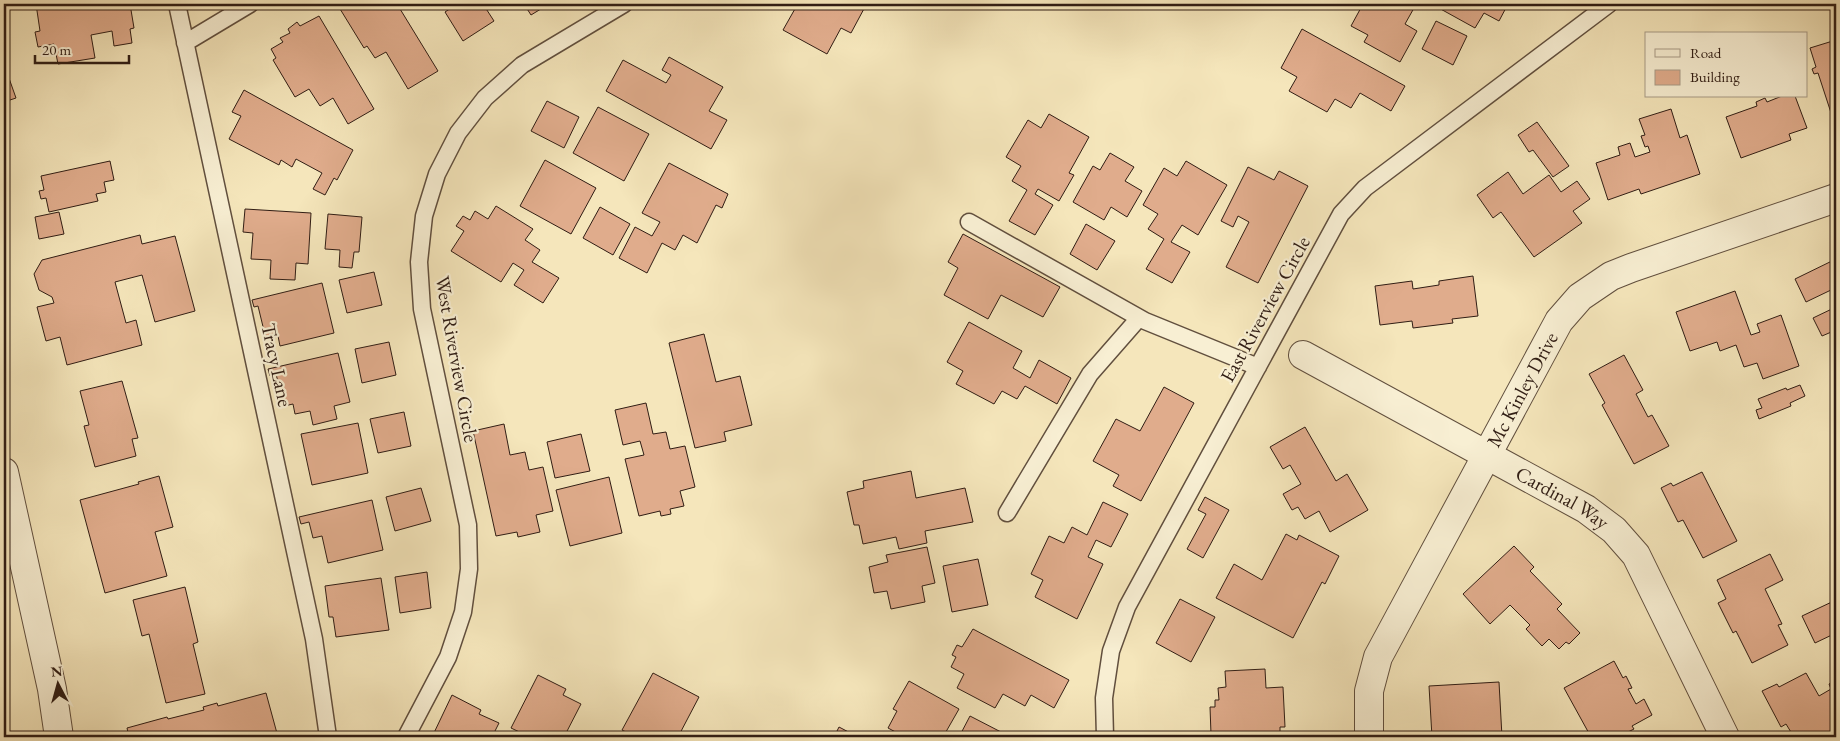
<svg xmlns="http://www.w3.org/2000/svg" width="1840" height="741" font-family="'EB Garamond',serif">
  <rect width="100%" height="100%" fill="#f5e6bb"/>
  <filter id="stains"><feTurbulence type="fractalNoise" baseFrequency=".004" numOctaves="4"/><feColorMatrix values="0 0 0 0 .2 0 0 0 0 .09 0 0 0 0 .02 0 0 0 .5 -.17"/></filter>
  <radialGradient id="worn" r=".72"><stop offset=".6" stop-color="#630" stop-opacity="0"/><stop offset="1" stop-color="#630" stop-opacity=".3"/></radialGradient>
  <path fill="#e0ac8c" stroke="#301d14" d="M36 4H130L134 28 130 29 132 43 114 46 112 31 91 35 95 58 58 64 54 44 38 47 35 32 40 31Z
    M337 4H397L438 71 408 89 386 52 375 58 367 46 364 48Z
    M417 4H430L421 9Z
    M457 4H483L494 21 463 41 445 12Z
    M524 4H549L531 15Z
    M789 4H863L866 5 851 33 841 28 827 54 783 30 796 7Z
    M1363 4 1375 9 1377 4H1406L1414 8 1405 24 1417 31 1400 62 1364 42 1368 35 1351 26Z
    M1439 4H1508L1499 21 1484 13 1475 28 1437 7Z
    M319 16 374 109 348 124 333 98 320 106 309 89 295 97 273 60 276 58 271 49 283 42 280 38 290 33 288 29 297 22 300 26Z
    M1436 21 1467 36 1453 65 1422 49Z
    M1302 29 1405 86 1391 111 1360 93 1351 108 1335 99 1327 112 1289 91 1297 77 1281 68Z
    M1836 40V124L1835 125 1818 73 1814 74 1812 69 1816 67 1810 48Z
    M669 57 723 87 709 111 727 120 711 149 606 91 623 60 666 83 671 75 662 70Z
    M4 64 16 98 4 102Z
    M244 90 353 150 337 180 334 178 325 195 313 189 322 173 296 159 292 167 281 160 279 165 229 139 241 116 232 112Z
    M1782 96H1795L1807 128 1789 134 1791 140 1741 158 1726 117 1757 106 1756 102 1765 98 1767 102Z
    M547 101 579 117 564 148 531 131Z
    M598 107 649 134 624 181 573 153Z
    M1671 109 1680 138 1687 135 1700 174 1641 194 1639 189 1608 200 1596 163 1620 155 1618 147 1630 143 1635 157 1650 152 1648 146 1645 147 1641 136 1645 135 1639 119Z
    M1049 114 1089 137 1069 173 1074 175 1059 201 1038 189 1035 194 1053 205 1035 235 1009 221 1027 190 1012 181 1021 166 1006 157 1028 120 1041 128Z
    M1537 122 1569 166 1553 177 1533 150 1529 152 1518 135Z
    M1110 153 1134 167 1125 181 1142 191 1127 217 1111 207 1104 220 1073 202 1093 166 1100 170Z
    M545 160 596 188 571 234 520 206Z
    M110 161 114 180 104 182 106 192 96 194 98 201 49 212 46 198 41 199 39 191 44 190 41 176Z
    M1186 161 1227 185 1198 235 1182 225 1171 242 1190 252 1172 283 1146 269 1164 239 1148 229 1158 214 1143 205 1164 168 1177 176Z
    M669 163 728 194 722 208 716 205 697 243 683 235 675 250 662 243 647 273 619 258 635 227 652 236 660 222 642 213Z
    M1248 167 1274 180 1279 171 1308 186 1258 283 1226 267 1249 222 1238 216 1233 227 1221 221Z
    M1508 172 1523 194 1549 175 1561 192 1577 181 1590 199 1573 211 1582 223 1534 257 1501 212 1493 218 1477 195Z
    M496 206 533 229 525 240 540 250 532 262 559 278 543 303 514 285 524 270 513 263 501 282 451 251 464 231 456 226 463 216 470 220 475 211 488 219Z
    M600 207 630 224 613 255 583 238Z
    M245 209 311 213 308 264 296 263 295 280 270 279 271 260 251 259 253 233 243 232Z
    M59 212 64 234 39 239 35 217Z
    M328 214 362 217 359 252H354L352 268 339 267 340 250 325 249Z
    M1086 224 1115 241 1097 270 1070 254Z
    M963 234 1060 287 1043 317 1001 295 988 319 944 295 958 268 948 262Z
    M140 235 142 244 175 236 195 311 155 322 142 275 115 282 126 323 136 320 142 345 67 365 60 337 46 341 37 307 54 303 52 297 39 290 34 274 42 260Z
    M1836 259V301L1831 290 1806 302 1795 279Z
    M374 272 382 305 347 313 339 280Z
    M1473 276 1478 316 1452 319 1453 323 1413 328 1412 321 1380 325 1375 286 1412 281 1413 289 1439 285V281Z
    M322 283 334 333 280 346 278 336 266 339 258 306 254 307 252 300Z
    M1735 291 1751 335 1760 332 1757 324 1781 315 1799 366 1763 379 1757 363 1744 367 1736 345 1720 351 1717 342 1690 351 1676 312Z
    M1836 307V330L1822 336 1813 318Z
    M969 322 1022 351 1013 368 1030 378 1039 360 1071 378 1057 404 1025 386 1017 399 1002 391 994 404 956 384 963 371 947 362Z
    M704 334 716 382 740 376 752 425 724 432 726 441 695 448 669 343Z
    M389 342 396 375 362 383 355 349Z
    M338 353 350 402 334 406 337 419 313 425 310 411 295 414 293 404 280 407 276 391 280 390 276 374 270 376 268 369Z
    M1624 355 1643 390 1636 394 1648 417 1652 415 1669 446 1634 464 1602 405 1605 403 1589 374Z
    M122 381 138 438 132 439 136 456 95 467 84 426 89 425 80 391Z
    M1800 385 1805 396 1790 403 1791 406 1759 419 1756 410 1762 408 1758 399 1786 388 1787 390Z
    M1164 387 1194 403 1141 501 1113 486 1119 475 1093 461 1116 419 1140 431Z
    M646 403 653 434 666 432 670 449 685 446 695 487 680 491 684 506 670 509 671 514 661 516 660 511 639 516 625 459 644 455 640 441 623 445 615 410Z
    M404 412 411 446 378 453 370 419Z
    M358 423 368 473 312 485 301 434Z
    M504 424 510 455 525 452 529 470 543 467 553 511 536 515 540 532 518 537 517 532 496 536 473 431Z
    M1305 427 1336 481 1347 474 1368 510 1330 532 1319 511 1305 519 1298 507 1292 510 1283 494 1301 484 1290 465 1283 469 1270 447Z
    M581 434 590 471 555 478 547 442Z
    M911 471 916 498 965 488 973 522 925 531 927 543 899 549 896 537 863 544 859 525H854L847 492 864 488 863 481Z
    M1702 472 1737 541 1703 558 1683 520 1678 522 1661 488 1671 483 1673 486Z
    M159 476 173 527 155 532 167 576 105 593 80 500 139 484 138 482Z
    M609 477 622 533 570 546 556 490Z
    M421 488 431 521 395 531 386 497Z
    M1205 497 1229 510 1203 558 1187 549 1206 514 1198 510Z
    M372 500 383 550 328 563 322 536 313 538 309 522 301 524 299 517Z
    M1103 502 1128 514 1111 547 1096 540 1088 557 1103 564 1077 619 1035 597 1043 580 1031 574 1049 536 1064 543 1072 527 1087 535Z
    M1286 534 1297 540 1299 535 1339 556 1325 584 1322 582 1293 638 1216 598 1234 564 1262 580Z
    M1514 546 1534 567 1530 571 1562 604 1557 609 1580 633 1569 644 1566 642 1559 649 1549 639 1542 646 1526 629 1530 625 1510 605 1490 624 1463 594Z
    M927 547 935 583 922 586 925 602 891 609 887 591 874 593 869 567 888 562 886 555Z
    M1770 554 1783 580 1765 589 1782 624 1778 625 1788 645 1752 663 1736 631 1733 633 1718 603 1726 599 1717 580Z
    M978 559 988 605 952 612 943 566Z
    M427 572 431 608 400 613 395 577Z
    M381 578 389 630 336 637 333 617H329L325 586Z
    M185 587 198 642 193 644 205 694 166 703 149 634 142 636 133 600Z
    M1180 599 1215 617 1191 662 1156 643Z
    M1836 600V633L1815 643 1802 616Z
    M973 629 1069 680 1054 708 1031 695 1025 706 1003 694 995 708 957 688 964 674 951 667 956 657 952 655 957 645 962 647Z
    M1614 661 1623 678 1626 676 1632 688 1628 689 1636 704 1644 699 1652 715 1632 726 1634 729 1618 737H1591L1564 688Z
    M1265 669 1266 688 1283 687 1285 727H1280V737H1218V733L1211 734 1210 707H1215V700H1219L1218 688 1226 687 1225 671Z
    M653 673 699 697 678 737H636L622 730Z
    M1806 673 1819 696 1831 689 1829 684 1836 680V725L1833 726 1836 732V737H1794L1786 724 1781 727 1762 691 1777 684 1779 687Z
    M538 675 566 689 563 695 581 704 564 737H530L511 728Z
    M909 681 959 709 943 737H905L888 728 897 711 893 709Z
    M1499 682 1502 737H1432L1429 686Z
    M266 693 278 737H129L127 728 167 717 168 719 204 710 203 707 217 703 218 706Z
    M452 695 481 710 479 714 499 723 492 737H432Z
    M970 716 1001 732 998 737H959Z
    M839 727 858 737H834Z"/>
  <g fill="none" stroke-linecap="round" stroke-linejoin="round">
    <defs>
      <path id="service" d="M177 4 314 639 328 737
        M185 43 250 4
        M969 222 1145 321 1258 367
        M1007 513 1090 374 1139 318
        M406 737 448 657 463 612 469 569 468 525 422 309 419 262 424 216 437 174 458 133 485 98 522 65 624 4
        M1105 737 1104 698 1111 651 1127 607 1341 214 1365 188 1609 4"/>
      <g id="minor">
        <path id="s1" d="M1303 355 1586 509 1614 530 1636 555 1725 737"/>
        <path d="M4 472 52 689 59 737"/>
        <path id="s2" d="M1369 737V691L1378 657 1559 321 1580 297 1611 276 1631 268 1836 198"/>
      </g>
    </defs>
    <use href="#service" stroke="#614f3e" stroke-width="19"/>
    <use href="#minor" stroke="#614f3e" stroke-width="30"/>
    <use href="#service" stroke="#f8efd3" stroke-width="16"/>
    <use href="#minor" stroke="#f8efd3" stroke-width="28"/>
  </g>
  <g text-anchor="middle" dominant-baseline="central" stroke-width="4.5" stroke-linejoin="round" paint-order="stroke">
    <g font-size="20" fill="#301d14" stroke="#f8efd3">
      <text transform="translate(1265 309) rotate(-61)">East Riverview Circle</text>
      <text transform="translate(457 359) rotate(80)">West Riverview Circle</text>
      <text transform="translate(277 365) rotate(78)">Tracy Lane</text>
      <text stroke="none"><textPath href="#s2" startOffset="385">Mc Kinley Drive</textPath></text>
      <text stroke="none"><textPath href="#s1" startOffset="296">Cardinal Way</textPath></text>
    </g>
  </g>
  <rect width="1840" height="741" fill="none" stroke="#f5e6bb" stroke-width="20"/>
  <rect x="5" y="5" width="1830" height="731" fill="none" stroke="#301d14" stroke-width="2.5"/>
  <rect x="10" y="10" width="1820" height="721" fill="none" stroke="#301d14"/>
  <rect x="1645" y="32" width="162" height="65" fill="#f8efd3" stroke="#a89b87"/>
  <rect x="1655" y="49" width="25" height="8" fill="#f8efd3" stroke="#a89b87"/>
  <text x="1690" y="58" font-size="15" fill="#301d14">Road</text>
  <rect x="1655" y="70" width="25" height="15" fill="#e0ac8c" stroke="#a89b87"/>
  <text x="1690" y="82" font-size="15" fill="#301d14">Building</text>
  <g transform="translate(58 684) rotate(354)" stroke="#f8efd3" stroke-width="4" paint-order="stroke">
  <path d="M0-4L9 19L0 12L-9 19Z" fill="#301d14"/>
  <text y="-8" font-size="14" font-weight="bold" text-anchor="middle" fill="#301d14">N</text>
  </g>
  <path d="M35 55v8h94v-8" fill="none" stroke="#301d14" stroke-width="2.5"/>
  <text x="42" y="55" font-size="15" fill="#301d14" stroke="#f8efd3" stroke-width="4" paint-order="stroke">20 m</text>
  <rect width="100%" height="100%" filter="url(#stains)"/>
  <rect width="100%" height="100%" fill="url(#worn)"/>
</svg>
